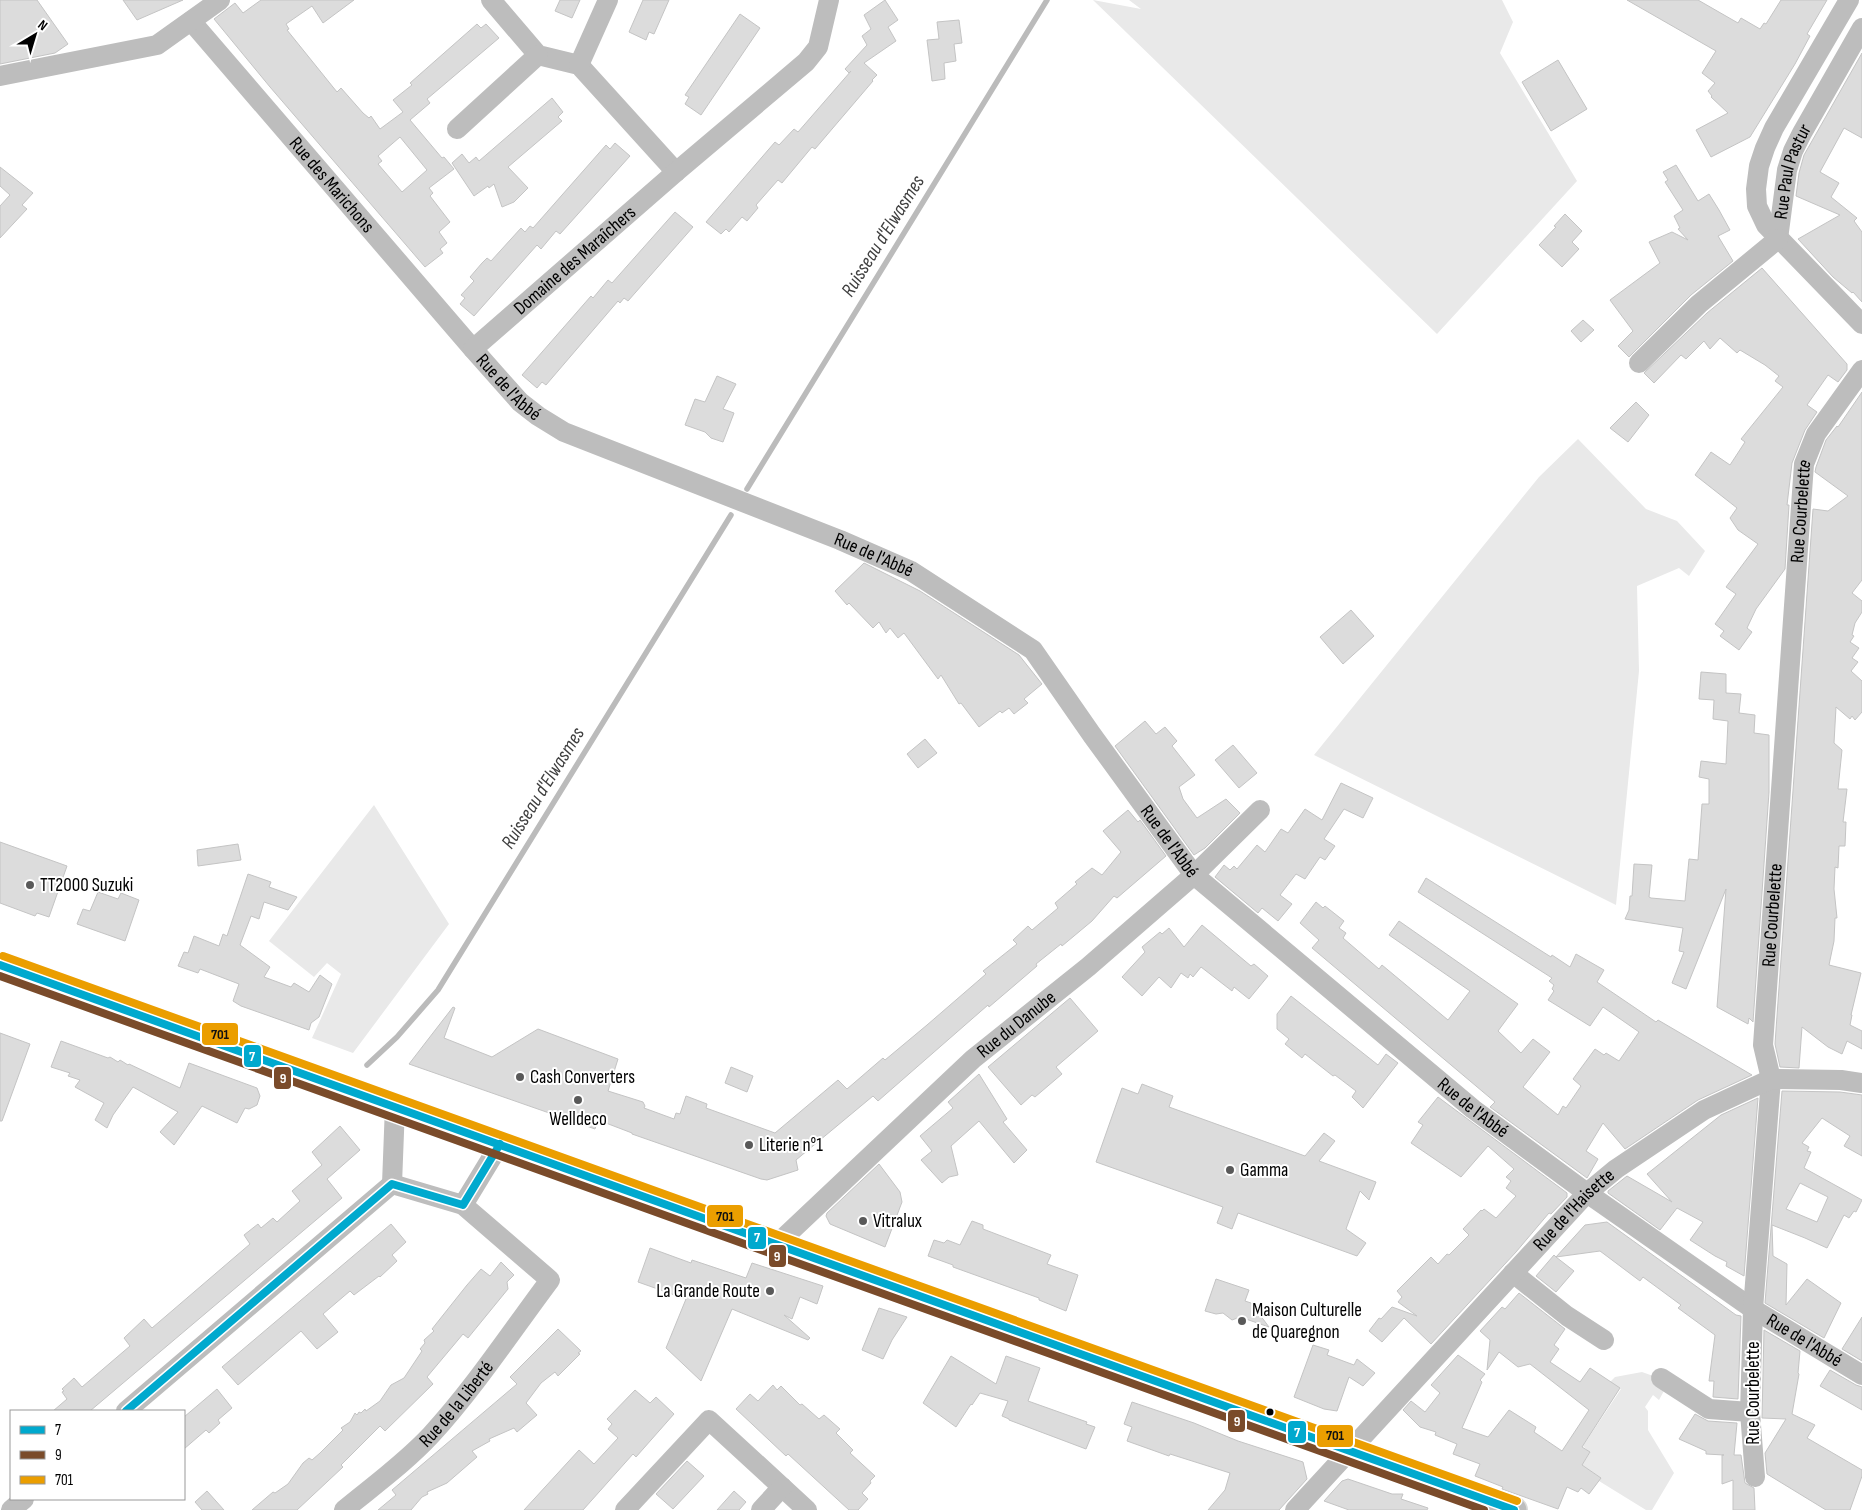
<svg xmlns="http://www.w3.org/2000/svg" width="1862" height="1510" font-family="'Sofia Sans Condensed',sans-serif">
  <rect width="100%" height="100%" fill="#fff"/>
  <path fill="#e9e9e9" d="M1093 0 1141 9 1129 0H1502L1513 22 1500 53 1577 181 1437 334Z
    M1578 439 1646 509 1677 521 1705 551 1689 576 1679 568 1637 586 1639 671 1616 905 1314 755 1539 477Z
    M374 805 449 924 353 1053 312 1038 341 974 327 963 314 977 269 941Z
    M1642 1372 1656 1377 1665 1389 1659 1400 1653 1395 1645 1407 1648 1411V1430L1674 1473 1652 1510H1646L1599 1481 1600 1477 1582 1465 1590 1453 1583 1446 1621 1389 1610 1382 1615 1377Z"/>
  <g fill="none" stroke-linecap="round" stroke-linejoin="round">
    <path stroke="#bbb" stroke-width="5.5" d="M747 489 1047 0
      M367 1065 397 1037 438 990 731 515"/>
  </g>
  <path fill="#dcdcdc" stroke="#c4c4c4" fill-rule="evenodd" d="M0 0H37L68 44 55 53 0 64Z
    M123 0H183L137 20Z
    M261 0H354L323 23 312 6 286 24 289 29 287 30 337 92 341 88 363 113 369 118 371 116 380 129 403 112 393 100 412 85 410 83 477 24 481 28 486 24 499 38 427 99 430 103 410 120 442 158 444 157 454 169 429 188 433 193 430 196 450 222 439 232 447 243 440 249 443 253 425 267 270 87 214 19 235 3 243 13ZM400 137 427 170 402 192 378 164 382 161 378 156Z
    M560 0H580L572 18 555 11Z
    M643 0H669L654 34 649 32 646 40 629 32Z
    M885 0 898 20 888 27 896 41 864 63 877 75 872 80 873 81 815 149 812 147 782 183 778 180 756 205 758 208 747 221 742 217 729 232 726 229 721 234 706 222 775 142 779 145 794 129 798 132 851 71 849 73 845 69 867 45 862 36 871 29 864 15Z
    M1627 0H1698L1738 23 1741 18 1760 29 1764 23 1766 24 1781 0H1827L1807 34 1810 36 1795 64 1750 137 1711 157 1696 130 1728 113 1711 97 1712 96 1708 91 1715 83 1702 73 1716 51Z
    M740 14 760 28 701 115 685 104 689 97 685 95Z
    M959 20 962 43 954 44 956 61 944 63 945 79 932 81 927 40 939 39 937 22Z
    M1862 53V138L1844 128 1820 172 1839 183 1831 197 1857 218 1854 221 1862 232V302L1853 292 1852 293 1833 277 1798 239 1840 215 1796 196 1799 173 1804 155Z
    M1558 60 1587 109 1551 131 1522 82Z
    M552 98 563 112 558 117 562 121 508 167 528 188 514 202 502 207 494 184 489 188 488 186 474 196 452 163 462 154 469 163 476 157 479 161Z
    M615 143 630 156 560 234 556 231 541 249 537 245 474 316 460 304 465 298 461 295 474 281 470 277 482 263 487 258 491 261 521 228 525 232 530 226 533 228 606 145 610 149Z
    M1676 165 1698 201 1709 194 1719 210 1730 230 1718 236 1733 261 1691 295 1629 357 1618 346 1633 331 1610 300 1660 263 1649 242 1672 232 1688 240 1678 229 1680 228 1674 216 1683 210 1665 182 1668 180 1663 172Z
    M0 167 33 193 22 205 27 209 0 238V206L10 195 0 186Z
    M675 212 693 227 628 301 624 298 620 303 618 301 546 385 542 382 537 388 522 375 591 296 593 298 608 280 612 283Z
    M1565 214 1582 231 1572 242 1579 249 1562 267 1539 245 1556 227 1554 226Z
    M1762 268 1847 364V370L1838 382 1828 375 1807 405 1817 412 1805 430 1792 463 1787 505H1789L1785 569 1756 609 1747 628 1752 632 1739 650 1720 636 1724 631 1715 624 1736 594 1726 587 1758 544 1738 530 1730 518 1737 508 1695 475 1711 452 1730 465 1745 442 1741 439 1783 387 1775 381 1779 376 1765 365 1740 350 1737 353 1720 338 1710 349 1704 341 1686 359 1681 355 1654 383 1644 373 1707 313Z
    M1583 320 1594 330 1581 342 1571 331Z
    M717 376 736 384 723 409 734 413 723 442 711 438 705 432 685 425 695 399 705 402Z
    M1862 392V580L1852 593 1862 601V612L1855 623 1852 635 1854 636 1850 642 1859 648 1852 658 1858 662 1851 671 1862 681V712L1855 720 1852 716 1850 719 1836 707 1834 743 1842 750 1838 789H1847L1843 822H1846L1845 846H1839L1838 868 1835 867 1834 889 1837 918H1835L1834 941 1829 965 1861 973 1851 1015H1852L1850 1025 1862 1031V1049L1847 1041 1842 1054 1828 1047 1802 1027 1799 1068 1780 1067 1775 1044 1813 509 1828 511 1848 496 1815 472 1816 467 1826 440 1837 426 1838 427Z
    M1636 402 1649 415 1628 442 1610 428Z
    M864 563 920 591 1019 655 1042 684 1024 699 1028 703 1014 714 1009 708 1002 713 1000 711 979 727 961 703 959 704 941 675 938 679 904 633 898 638 890 628 886 633 879 622 873 628 849 603 847 605 835 591Z
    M1351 610 1374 636 1343 664 1320 637Z
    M1701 672 1726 674V693L1741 694 1739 713 1755 715 1754 733 1769 735V792L1753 1022 1749 1018 1748 1024 1717 1007 1726 889 1686 989 1672 983 1684 952 1679 951 1683 928 1625 919 1629 910 1630 896H1632L1634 864 1652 865 1649 897 1651 898 1685 901 1689 859 1698 860 1702 804H1709V779L1699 777 1701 761 1726 764 1728 721 1713 719 1714 700 1699 699Z
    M1145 721 1156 734 1165 727 1177 741 1172 746 1195 775 1179 787 1183 799 1197 818 1226 799 1240 813 1205 848 1194 855 1115 746Z
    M925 739 937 753 918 768 907 754Z
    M1233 745 1257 773 1239 788 1215 760Z
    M1341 783 1373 798 1363 818 1344 809 1324 839 1335 846 1325 860 1320 857 1305 879 1296 874 1280 895 1292 904 1278 921 1262 908 1258 913 1215 877 1224 865 1230 870 1234 866 1237 869 1257 845 1265 852 1281 829 1288 833 1305 809 1322 820Z
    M1128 810 1138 822 1140 820 1166 856 1117 898 1114 896 1092 921 1062 946 1061 944 1036 964 1037 966 1016 984 989 1007 988 1005 878 1101 873 1096 796 1160 798 1170 767 1180 761 1179 632 1134V1133L598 1120 595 1129 409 1064 453 1007 455 1008 444 1038 492 1057 538 1029 618 1059 608 1091 643 1102 645 1106 644 1108 674 1119 676 1113 680 1114 686 1096 707 1104 706 1108 775 1133 838 1080 847 1089 883 1058 885 1060 927 1025 986 974 983 971 1017 944 1013 940 1028 926 1032 930 1058 908 1055 903 1077 884 1075 882 1092 868 1102 875 1121 852 1103 831Z
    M0 842 67 866 49 917 37 913 35 916 0 903Z
    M238 844 241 860 198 866 197 850Z
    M248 874 271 882 269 887 297 897 288 910 264 902 259 919 251 916 240 945 270 967 264 977 291 987 294 983 309 992 320 975 332 984 319 1017 311 1023 309 1030 241 1006 233 1001 239 984 200 969 198 973 178 966 184 952 188 953 194 936 219 946 223 934 227 936Z
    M1426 878 1551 957 1552 955 1570 967 1576 954 1604 970 1597 982 1656 1022 1658 1020 1752 1075 1698 1100 1625 1149 1603 1123 1586 1151 1598 1159 1587 1178 1490 1107 1495 1102 1312 948 1319 940 1300 923 1316 902 1323 908 1325 906 1344 921 1339 928 1346 933 1343 938 1379 969 1382 965 1448 1020 1470 991 1389 935 1399 921 1518 1004 1498 1031 1521 1053 1533 1039 1550 1052 1523 1087 1558 1115 1563 1106 1566 1108 1581 1086 1573 1079 1595 1049 1604 1055 1606 1053 1619 1061 1639 1032 1603 1007 1590 1026 1548 1000 1554 991 1552 989 1554 985 1549 981 1552 978 1418 892Z
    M98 892 118 899 121 893 139 900 125 941 77 924 83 909 90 911Z
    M1202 925 1251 966 1254 964 1268 976 1249 999 1234 987 1232 991 1201 967 1193 977 1190 974 1188 978 1181 973 1171 988 1159 977 1142 996 1122 977 1145 952 1142 947 1160 932 1162 934 1169 928 1184 947Z
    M1291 996 1378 1065 1386 1054 1398 1063 1363 1108 1352 1097 1356 1091 1335 1075 1333 1076 1305 1054 1302 1058 1285 1044 1289 1039 1277 1029V1014Z
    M1070 998 1098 1031 1056 1067 1062 1074 1035 1097 1032 1095 1021 1105 988 1067Z
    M0 1033 30 1044 2 1121H0Z
    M61 1041 108 1058 110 1057 118 1062 120 1060 128 1065 129 1064 180 1088 189 1063 257 1088 260 1096 257 1105 249 1109 245 1108 237 1123 202 1106 174 1145 160 1132 178 1112 133 1087 113 1115 107 1128 95 1120 104 1103 75 1087 80 1080 68 1076 70 1073 51 1067Z
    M731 1067 753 1076 747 1092 725 1083Z
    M979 1074 1007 1119 1003 1122 1027 1150 1014 1163 979 1121 951 1146 958 1175 949 1177 942 1183 921 1160 932 1151 920 1136 953 1108 948 1102Z
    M1142 1084 1173 1096 1169 1107 1305 1156 1324 1133 1335 1141 1319 1161 1376 1182 1369 1200 1360 1191 1346 1229 1366 1243 1357 1256 1238 1213 1232 1229 1217 1223 1223 1207 1096 1162 1122 1088 1138 1094Z
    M1782 1091 1840 1092 1862 1095V1156L1844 1146 1850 1136 1822 1118 1802 1143 1809 1147 1807 1151 1811 1152 1804 1168 1862 1200 1856 1212 1854 1211 1849 1218 1844 1215 1827 1248 1805 1238 1772 1225 1773 1256 1787 1264 1786 1305 1807 1279 1841 1303 1824 1338 1765 1303ZM1800 1183 1828 1197 1817 1222 1786 1209Z
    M1438 1097 1567 1193V1197L1551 1214 1549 1213 1516 1252 1431 1344 1404 1318 1382 1342 1369 1331 1379 1318 1381 1319 1392 1307 1417 1316 1398 1302 1402 1297 1397 1291 1431 1257 1438 1264 1447 1254 1449 1255 1469 1235 1463 1229 1481 1210 1482 1211 1484 1209 1496 1218 1516 1196 1506 1188 1511 1181 1506 1177 1514 1169 1488 1146 1461 1177 1411 1143 1423 1125 1418 1122Z
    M1758 1098 1744 1276 1726 1266 1727 1262 1715 1256 1690 1240 1703 1222 1677 1208 1660 1230 1608 1193V1191L1627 1176 1672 1202 1647 1174 1721 1115Z
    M340 1126 360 1150 327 1179 342 1198 90 1411H53L67 1399 62 1392 64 1391 62 1389 74 1378 82 1387 130 1346 124 1338 144 1319 152 1328 250 1244 244 1235 258 1224 261 1228 273 1218 277 1222 300 1201 292 1191 322 1165 312 1152Z
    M879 1164 900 1192 902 1202 885 1247 830 1224 826 1216 827 1213Z
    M972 1221 983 1225V1229L1051 1255 1047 1264 1078 1275 1066 1311 1039 1300V1298L953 1267V1265L928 1256 934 1240 944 1243 947 1240 960 1245Z
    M1607 1222 1736 1315 1741 1316 1738 1399 1713 1397 1714 1381H1709L1715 1335 1678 1308 1681 1305 1643 1277 1640 1281 1600 1251 1556 1257 1574 1271 1556 1292 1536 1276 1554 1255 1556 1257 1585 1225Z
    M391 1224 406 1242 392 1255 397 1261 380 1277 379 1276 354 1295 350 1291 323 1314 338 1332 317 1349 301 1331 238 1385 222 1367Z
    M650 1248 691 1263 692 1260 746 1278 752 1263 823 1286 817 1304 800 1297 792 1319 784 1315 810 1338 808 1340 732 1309 701 1381 666 1348 686 1299 638 1282Z
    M501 1262 514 1275 507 1282 508 1289 468 1338 463 1334 427 1377 433 1384 385 1431 380 1426 341 1465 343 1467 297 1510H252L273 1492 275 1493 288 1484 303 1463 309 1458 312 1460 320 1453 343 1430 341 1428 350 1422 355 1413 357 1415 359 1412 361 1413 365 1409 366 1411 380 1401 391 1385 404 1378 422 1351 420 1349 425 1343 424 1340 434 1331 432 1329 467 1285 481 1269 490 1276Z
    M1216 1279 1249 1290 1245 1301 1251 1303 1269 1327 1240 1317 1232 1320 1223 1313 1216 1314 1205 1311Z
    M1519 1293 1565 1329 1554 1345 1559 1349 1550 1362 1580 1382 1590 1368 1620 1388 1582 1447 1590 1452 1582 1465 1601 1478 1589 1494 1581 1488 1578 1492 1567 1487 1558 1509 1502 1489 1503 1487 1475 1476 1480 1464 1453 1454 1457 1444 1435 1435 1436 1432 1420 1427 1403 1410 1411 1401 1425 1412 1440 1393 1431 1385 1458 1355 1485 1374 1480 1380 1482 1382 1462 1428 1488 1437 1509 1410 1536 1427 1534 1432 1562 1451 1589 1410 1530 1364 1518 1367 1499 1352 1487 1370 1490 1340 1480 1331 1502 1307 1505 1309Z
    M879 1308 907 1317 892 1340 883 1359 862 1350Z
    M1862 1317V1361L1842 1349Z
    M558 1329 581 1351 578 1353 580 1354 558 1376 555 1372 541 1383 526 1403 537 1415 517 1432 514 1428 489 1439 490 1441 472 1451 477 1457 447 1483 427 1492 428 1494 422 1497 411 1510H378L396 1495 392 1490 517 1384 510 1377Z
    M1764 1330 1800 1351 1798 1373 1799 1374 1792 1414 1815 1425 1807 1438 1862 1470V1476L1850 1510H1826L1767 1474 1765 1453 1786 1419 1762 1418Z
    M1313 1345 1329 1350 1327 1355 1354 1365 1357 1359 1375 1373 1363 1386 1349 1377 1337 1411 1324 1409 1294 1397Z
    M951 1356 996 1384 1006 1356 1040 1368 1028 1401 1087 1422 1086 1424 1095 1427 1086 1449 1009 1420V1419L1002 1416 1008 1401 980 1393 972 1405 971 1404 956 1427 923 1403Z
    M1830 1370 1856 1385 1862 1387V1410L1820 1386Z
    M773 1385 777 1390 781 1386 800 1405 802 1404 819 1419 824 1415 840 1429 836 1433 853 1450 850 1453 875 1476 870 1481 871 1483 862 1493 868 1499 858 1510H849L788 1454 786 1456 736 1409 750 1394 758 1401Z
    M217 1389 232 1408 218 1420 220 1423 209 1433 206 1430 184 1449V1417Z
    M635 1390 650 1403 656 1397 674 1414 636 1457 633 1454 583 1510H524L579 1450 594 1464 618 1438 608 1429 612 1424 607 1419Z
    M1132 1402 1194 1423 1238 1441 1303 1462 1307 1479 1279 1510H1208L1225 1490 1230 1473 1170 1454 1169 1456 1127 1441 1132 1427 1124 1424Z
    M1695 1414 1708 1421 1737 1423 1734 1455H1741L1745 1483 1754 1488 1755 1510H1733V1480L1722 1484V1455H1724L1706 1454V1451L1679 1439Z
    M687 1461 704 1476 673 1509 656 1494Z
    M1348 1479 1392 1494H1403L1401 1499 1428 1508 1427 1510H1349L1324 1501 1342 1481Z
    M207 1491 224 1510H202L195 1502Z
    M734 1491 746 1502 739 1510H717Z"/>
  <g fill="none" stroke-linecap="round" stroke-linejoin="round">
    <defs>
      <path id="major" d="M0 965 1514 1510"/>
    </defs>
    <use href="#major" stroke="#dbdbdb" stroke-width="28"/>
    <g stroke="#bdbdbd" stroke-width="20">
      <path d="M491 0 538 55 579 65 676 172"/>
      <path d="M1849 0 1774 128 1765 148 1759 166 1756 189 1757 206 1766 225 1862 324"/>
      <path id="s1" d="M191 21 473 349 520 402 538 416 564 432 840 540 911 571 1033 650 1092 735 1194 875 1473 1109 1587 1193 1753 1309 1862 1375"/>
      <path d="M579 65 608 0"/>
      <path d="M0 76 157 45 220 0"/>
      <path d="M457 129 538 55"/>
      <path id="s2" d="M1778 239 1787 170 1793 151 1802 133 1862 28"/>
      <path id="s3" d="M473 349 676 172 806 62 818 47 829 0"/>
      <path d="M1639 363 1699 304 1778 239"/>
      <path d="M392 1184 395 1106"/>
      <path d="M463 1205 500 1144"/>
      <path id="s4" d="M777 1244 973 1059 1088 967 1194 875 1260 810"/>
      <path d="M1513 1273 1567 1316 1604 1340"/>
      <path d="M1661 1378 1709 1409 1750 1412"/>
      <path d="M126 1411 392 1184"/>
      <path id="s5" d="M1755 1477 1750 1412 1753 1309 1771 1079 1763 1045 1804 464 1816 434 1862 370"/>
      <path d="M11 1510 24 1499"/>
      <path id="s6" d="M344 1510C373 1486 405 1463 431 1435 475 1387 511 1332 550 1280L463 1205 392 1184"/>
      <path d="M625 1510 709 1420 807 1510"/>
      <path d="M761 1510 782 1487"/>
      <path id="s7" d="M1295 1510 1587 1193 1616 1169 1704 1110 1771 1079 1841 1080 1862 1083"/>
    </g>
    <use href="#major" stroke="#bdbdbd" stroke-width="25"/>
    <defs>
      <path id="bus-1" d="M0 965 1514 1510
        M126 1411 392 1184 463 1205 500 1144"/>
      <path id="bus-2" d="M0 976 1484 1510"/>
      <path id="bus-3" d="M3 956 1517 1501"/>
    </defs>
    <use href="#bus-1" stroke="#fff" stroke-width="11"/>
    <use href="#bus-2" stroke="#fff" stroke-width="11"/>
    <use href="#bus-3" stroke="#fff" stroke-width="11"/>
    <use href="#bus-1" stroke="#00a9ce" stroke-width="8"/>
    <use href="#bus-2" stroke="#7a4b2a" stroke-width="8"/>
    <use href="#bus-3" stroke="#eb9e00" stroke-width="8"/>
  </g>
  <g fill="#595959" stroke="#fff" stroke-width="2">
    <circle cx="30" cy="885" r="5"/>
    <circle cx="520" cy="1077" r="5"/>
    <circle cx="578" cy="1100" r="5"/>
    <circle cx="749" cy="1145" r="5"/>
    <circle cx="1230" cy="1170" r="5"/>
    <circle cx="863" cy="1221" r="5"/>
    <circle cx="770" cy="1291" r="5"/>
    <circle cx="1242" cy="1321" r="5"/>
  </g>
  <circle fill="#000" stroke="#fff" stroke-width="2" cx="1270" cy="1412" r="4.5"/>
  <g text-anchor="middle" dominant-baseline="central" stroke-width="4" stroke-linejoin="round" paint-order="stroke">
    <g font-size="19" fill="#000" stroke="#fff">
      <text stroke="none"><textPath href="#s2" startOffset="69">Rue Paul Pastur</textPath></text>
      <text stroke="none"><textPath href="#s1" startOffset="216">Rue des Marichons</textPath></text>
      <text stroke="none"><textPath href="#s3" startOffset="135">Domaine des Maraîchers</textPath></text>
      <text stroke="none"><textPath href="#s1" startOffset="485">Rue de l'Abbé</textPath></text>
      <text stroke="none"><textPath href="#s5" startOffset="969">Rue Courbelette</textPath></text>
      <text stroke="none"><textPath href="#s1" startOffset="890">Rue de l'Abbé</textPath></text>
      <text stroke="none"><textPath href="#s1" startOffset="1311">Rue de l'Abbé</textPath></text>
      <text stroke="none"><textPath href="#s5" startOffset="564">Rue Courbelette</textPath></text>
      <text stroke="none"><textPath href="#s4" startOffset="325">Rue du Danube</textPath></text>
      <text stroke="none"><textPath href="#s1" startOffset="1716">Rue de l'Abbé</textPath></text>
      <text stroke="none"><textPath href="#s7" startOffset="410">Rue de l'Haisette</textPath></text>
      <text stroke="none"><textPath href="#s1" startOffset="2121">Rue de l'Abbé</textPath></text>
      <text transform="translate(1753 1393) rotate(-90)">Rue Courbelette</text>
      <text stroke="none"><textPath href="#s6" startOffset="155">Rue de la Liberté</textPath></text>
    </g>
    <g font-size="19" fill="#000" stroke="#fff" text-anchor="start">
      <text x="40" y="885">TT2000 Suzuki</text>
      <text x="530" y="1077">Cash Converters</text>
      <text x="578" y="1119" text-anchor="middle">Welldeco</text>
      <text x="759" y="1145">Literie n°1</text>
      <text x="1240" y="1170">Gamma</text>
      <text x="873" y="1221">Vitralux</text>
      <text x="760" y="1291" text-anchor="end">La Grande Route</text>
      <text x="1252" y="1310">Maison Culturelle<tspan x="1252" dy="22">de Quaregnon</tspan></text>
    </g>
    <g font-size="20" font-style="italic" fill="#3f3f3f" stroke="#fff">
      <text transform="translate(883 236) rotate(-58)">Ruisseau d'Elwasmes</text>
      <text transform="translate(543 788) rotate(-58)">Ruisseau d'Elwasmes</text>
    </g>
  </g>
  <g stroke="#fff" stroke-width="2">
    <rect x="201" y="1022" width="38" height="24" rx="5" fill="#eb9e00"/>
    <rect x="243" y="1044" width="19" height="24" rx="5" fill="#00a9ce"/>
    <rect x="273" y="1066" width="19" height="24" rx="5" fill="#7a4b2a"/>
    <rect x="706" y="1204" width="38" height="24" rx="5" fill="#eb9e00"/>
    <rect x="747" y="1226" width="20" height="24" rx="5" fill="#00a9ce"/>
    <rect x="768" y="1244" width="19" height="24" rx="5" fill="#7a4b2a"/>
    <rect x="1227" y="1409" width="19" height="24" rx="5" fill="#7a4b2a"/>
    <rect x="1287" y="1420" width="20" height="24" rx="5" fill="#00a9ce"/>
    <rect x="1316" y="1424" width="38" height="24" rx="5" fill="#eb9e00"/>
  </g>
  <g font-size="14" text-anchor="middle" font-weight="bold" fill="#fff">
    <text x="252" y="1061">7</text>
    <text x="283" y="1083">9</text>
    <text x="757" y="1242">7</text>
    <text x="777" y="1261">9</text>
    <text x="1237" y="1426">9</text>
    <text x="1297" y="1437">7</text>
  </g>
  <g font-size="14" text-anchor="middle" font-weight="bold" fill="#111">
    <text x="220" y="1039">701</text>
    <text x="725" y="1221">701</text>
    <text x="1335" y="1440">701</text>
  </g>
  <rect x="10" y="1410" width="175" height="90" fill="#ffffff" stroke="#999999"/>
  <rect x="20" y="1426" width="25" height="8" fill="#00a9ce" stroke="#999999"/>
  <text x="55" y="1435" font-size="15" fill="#000000">7</text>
  <rect x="20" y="1451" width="25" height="8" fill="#7a4b2a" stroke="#999999"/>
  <text x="55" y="1460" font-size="15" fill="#000000">9</text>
  <rect x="20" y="1476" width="25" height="8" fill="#eb9e00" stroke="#999999"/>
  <text x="55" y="1485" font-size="15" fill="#000000">701</text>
  <g transform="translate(35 35) rotate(38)" stroke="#ffffff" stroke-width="4" paint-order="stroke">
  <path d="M0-4L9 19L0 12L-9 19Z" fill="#000000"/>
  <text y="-8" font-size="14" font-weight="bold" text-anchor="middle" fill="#000000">N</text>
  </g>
</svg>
